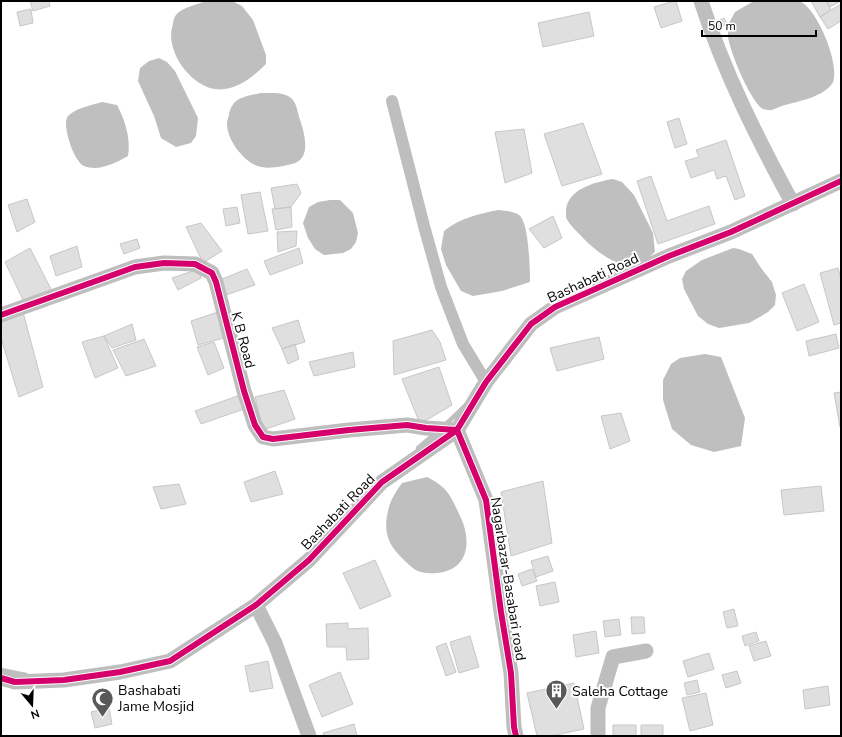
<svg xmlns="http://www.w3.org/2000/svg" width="842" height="737" font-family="'Nunito Sans',sans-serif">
  <rect width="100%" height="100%" fill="#fff"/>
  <path fill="#bfbfbf" d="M206 1H232L242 6 253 20 266 55V64C253 77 235 92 215 89 189 85 164 49 173 24 173 22 174 17 176 15 181 8 198 4 206 1Z
    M754 1H799C817 7 842 68 832 84 821 98 798 101 782 106 778 107 772 111 768 110 765 110 761 108 760 107 748 94 731 55 728 37 727 32 730 28 729 23L735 12Z
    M159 58 167 62 175 71 198 118 196 136 191 143 176 147 161 138 154 116 138 81 140 68 149 61Z
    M261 93C269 93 281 92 288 96 296 100 297 109 299 117 304 131 313 159 292 164 281 167 265 170 255 165 242 159 227 139 227 124 227 121 228 118 229 115 229 111 232 105 235 102 242 96 253 95 261 93Z
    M102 102 117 105C125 120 131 139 128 156 115 163 99 172 84 166 74 162 61 124 68 116 76 108 92 105 102 102Z
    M613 179 622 182 634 195 653 233 655 252C648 258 642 264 632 265 614 266 595 250 584 239 579 233 568 224 566 217 566 215 566 213 566 211 567 189 595 182 613 179Z
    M330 200H340L353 213 358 233 356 242 351 249 343 253 324 255 315 249 308 238 303 223 309 207 318 202Z
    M498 210C505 211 513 211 519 215 529 222 530 269 530 282L502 291 473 296 461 291 446 265 441 249 444 231C460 218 478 214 498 210Z
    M733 248 739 249 752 254 761 268 772 282 776 295 775 305 768 312 758 318 749 323 719 328 708 324 698 316 684 289 682 279 686 271 702 260Z
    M705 354 721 357 745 418 741 446 714 452 691 445 672 429 663 400V380L671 364 680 358Z
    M427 477C449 488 451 497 461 518 472 542 468 570 437 573 430 574 420 573 414 569 410 566 406 562 403 559 386 543 383 529 389 507 391 499 397 490 402 483Z"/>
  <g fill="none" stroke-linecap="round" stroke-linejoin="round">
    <path stroke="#bfbfbf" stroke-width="4.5" d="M444 426 465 406
      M418 448 437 432
      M1 670 26 675"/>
  </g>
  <path fill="#dfdfdf" stroke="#c7c7c7" d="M30 1H49L50 6 33 11Z
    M674 1H676L682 21 661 28 654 7Z
    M811 1H826L831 10 820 17Z
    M827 1H841L830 7Z
    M841 4V21L828 29 820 17Z
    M31 9 33 23 20 26 17 12Z
    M589 12 594 36 543 47 538 23Z
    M724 18 727 24 717 28 716 25 721 23 720 20Z
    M679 118 687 144 675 148 667 122Z
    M583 123 602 174 562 186 544 134Z
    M524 129 532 173 505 183 495 132Z
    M726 140 745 196 735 200 726 176 717 179 714 170 691 178 685 161 699 157 696 150Z
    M651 176 667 221 709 206 715 224 658 244 637 181Z
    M297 184 301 193 291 207 275 209 271 188Z
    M260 192 268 231 248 234 241 195Z
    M27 199 35 222 17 232 8 205Z
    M237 207 240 223 226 226 223 209Z
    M291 207 292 227 276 230 272 209Z
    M553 216 562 238 544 248 529 229Z
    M201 223 222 251 203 263 186 227Z
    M297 231 296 246 278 252 277 232Z
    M137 239 140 248 124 254 120 244Z
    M77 246 82 267 56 276 50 256Z
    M30 248 53 293 24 302 5 262Z
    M299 248 303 263 270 275 264 261Z
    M838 268 841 279V323L834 325 820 273Z
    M199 269 201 278 178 290 172 278Z
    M247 269 255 285 223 296 217 281Z
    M804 284 819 322 797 331 782 293Z
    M23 312 43 387 19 397 1 338V318Z
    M218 312 224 338 198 345 191 321Z
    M298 320 305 342 282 349 272 328Z
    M132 324 136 340 112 348 104 336Z
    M432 330 440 342 446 360 394 375 393 341Z
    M836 334 839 348 809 356 806 341Z
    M104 336 118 368 95 378 82 342Z
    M599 337 604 359 557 371 550 348Z
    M144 339 156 366 126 376 113 350Z
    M214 342 224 368 208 375 197 347Z
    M295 344 299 359 288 364 282 349Z
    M353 352 355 367 314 376 309 362Z
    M439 367 452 405 420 424 402 379Z
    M284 390 295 419 263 430 255 397Z
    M841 392V427H840L834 393Z
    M243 394 247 408 201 424 195 411Z
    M621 413 630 441 610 449 601 416Z
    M275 471 283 494 251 502 244 482Z
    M543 481 552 543 511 556 501 492Z
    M179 484 186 504 161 509 153 487Z
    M821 486 824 511 784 515 781 490Z
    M548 556 553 571 536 577 531 561Z
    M375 560 391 596 360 609 343 573Z
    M532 569 537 581 522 586 518 574Z
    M555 582 559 602 540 606 536 586Z
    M734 609 738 626 727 628 723 612Z
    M631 617H644L645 633 632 634Z
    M619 619 621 635 605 637 603 621Z
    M348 623V629L368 628 369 659 347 660 346 647H327L326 624Z
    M596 631 599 653 576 657 573 635Z
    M756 632 759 641 745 646 742 636Z
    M470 636 479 667 459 673 450 642Z
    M766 641 771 656 754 661 749 646Z
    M446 643 456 672 446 676 436 647Z
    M709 653 714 669 688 677 683 661Z
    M268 661 273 688 250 692 245 666Z
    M737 671 741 683 726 688 722 675Z
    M340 672 353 704 322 717 309 685Z
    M697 680 700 692 687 695 684 683Z
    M574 683 584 729 551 736H537L527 693Z
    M828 686 830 705 805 709 803 690Z
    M706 693 713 725 690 731 682 698Z
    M109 708 112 724 95 728 91 712Z
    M354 724 357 736H324L323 733Z
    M613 725H636V736H613Z
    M641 725H663V736H641Z"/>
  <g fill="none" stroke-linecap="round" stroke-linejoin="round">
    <path stroke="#bebebe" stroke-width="12" d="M392 101 424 226 441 287 463 344 486 382"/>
    <path stroke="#bebebe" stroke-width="15" d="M701 1C724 72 757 138 793 204
      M1 315 135 267 164 263 195 264 212 273 216 282 244 391 255 425 263 437 273 439 349 430 407 425 426 428 457 430 486 500 501 612 511 673 514 727 516 736
      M256 605 275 643 309 736
      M1 678 15 682 64 680 120 672 170 661 256 605 309 560 382 482 457 430 486 382 531 324 555 307 669 256 731 232 841 181
      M598 736V708L613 657 646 651"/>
    <defs>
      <path id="cycleway" d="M1 315 135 267 164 263 195 264 212 273 216 282 244 391 255 425 263 437 273 439 349 430 407 425 426 428 457 430 486 500 501 612 511 673 514 727 516 736
        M1 678 15 682 64 680 120 672 170 661 256 605 309 560 382 482 457 430 486 382 531 324 555 307 669 256 731 232 841 181"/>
    </defs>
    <use href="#cycleway" stroke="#fff" stroke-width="8"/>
    <use href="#cycleway" stroke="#d6006c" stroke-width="6"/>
  </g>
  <defs>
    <symbol id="building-pin" viewBox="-11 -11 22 30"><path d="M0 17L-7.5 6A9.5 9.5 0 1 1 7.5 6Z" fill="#595959" stroke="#fff"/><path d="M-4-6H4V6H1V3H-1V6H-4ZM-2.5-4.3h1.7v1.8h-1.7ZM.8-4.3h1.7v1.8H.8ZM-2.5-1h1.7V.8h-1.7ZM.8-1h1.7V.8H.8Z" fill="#fff"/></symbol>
    <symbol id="mosque-pin" viewBox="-11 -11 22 30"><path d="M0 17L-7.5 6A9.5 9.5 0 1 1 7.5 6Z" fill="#595959" stroke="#fff"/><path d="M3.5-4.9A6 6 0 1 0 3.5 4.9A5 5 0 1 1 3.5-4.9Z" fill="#fff"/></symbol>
  </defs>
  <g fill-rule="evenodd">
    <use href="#building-pin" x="544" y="678" width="25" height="34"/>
    <use href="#mosque-pin" x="90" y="686" width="25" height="34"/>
  </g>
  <g text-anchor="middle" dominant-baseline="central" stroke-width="4" stroke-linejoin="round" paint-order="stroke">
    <g font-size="14" fill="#000" stroke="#fff">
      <text transform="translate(593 278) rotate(-25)">Bashabati Road</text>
      <text transform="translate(243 340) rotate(75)">K B Road</text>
      <text transform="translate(338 512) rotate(-46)">Bashabati Road</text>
      <text transform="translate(508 579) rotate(81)">Nagarbazar-Basabari road</text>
    </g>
    <g font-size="14" fill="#000" stroke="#fff" text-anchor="start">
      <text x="118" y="690">Bashabati<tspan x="118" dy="16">Jame Mosjid</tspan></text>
      <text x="572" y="691">Saleha Cottage</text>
    </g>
  </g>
  <rect width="842" height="737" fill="none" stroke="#000000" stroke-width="4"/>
  <g transform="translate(32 705) rotate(161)" stroke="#ffffff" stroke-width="3" paint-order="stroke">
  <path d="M0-3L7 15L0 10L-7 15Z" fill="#000000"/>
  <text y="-6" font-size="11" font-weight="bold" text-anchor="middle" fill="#000000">N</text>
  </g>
  <path d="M702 30v6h114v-6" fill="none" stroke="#000000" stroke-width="2"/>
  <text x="708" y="30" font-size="12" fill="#000000" stroke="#ffffff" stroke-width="3" paint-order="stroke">50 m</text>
</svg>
